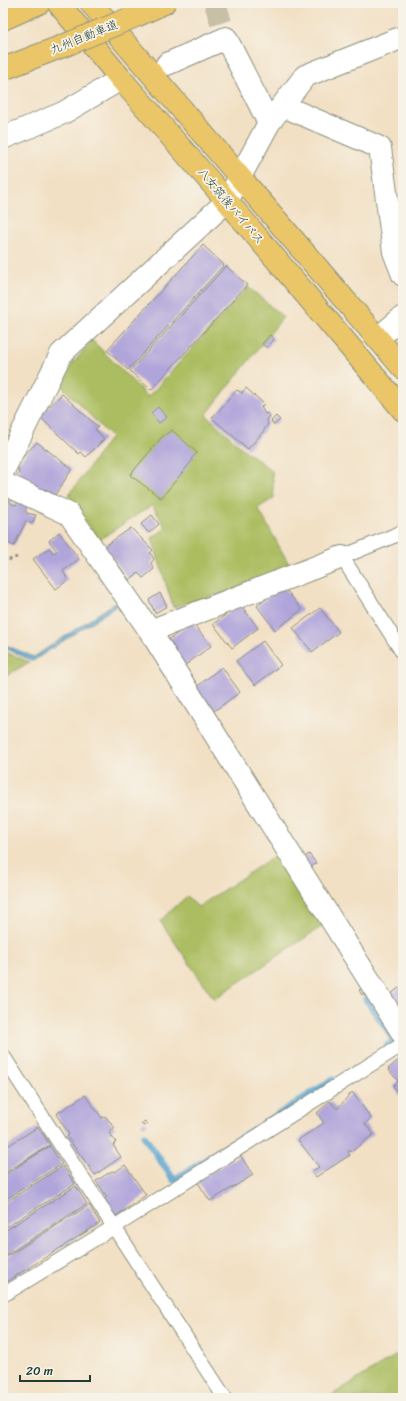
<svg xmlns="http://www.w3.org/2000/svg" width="406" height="1401" font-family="Sriracha,'Klee One',sans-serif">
  <rect width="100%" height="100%" fill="#f7f3e8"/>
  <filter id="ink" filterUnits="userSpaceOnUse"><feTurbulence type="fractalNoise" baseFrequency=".025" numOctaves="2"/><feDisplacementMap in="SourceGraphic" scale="8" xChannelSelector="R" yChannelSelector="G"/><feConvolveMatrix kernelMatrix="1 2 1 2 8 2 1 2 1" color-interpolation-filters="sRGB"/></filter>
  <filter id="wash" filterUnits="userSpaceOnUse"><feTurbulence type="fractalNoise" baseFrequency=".012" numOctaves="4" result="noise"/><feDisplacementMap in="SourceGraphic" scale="16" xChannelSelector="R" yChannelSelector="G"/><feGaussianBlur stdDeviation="0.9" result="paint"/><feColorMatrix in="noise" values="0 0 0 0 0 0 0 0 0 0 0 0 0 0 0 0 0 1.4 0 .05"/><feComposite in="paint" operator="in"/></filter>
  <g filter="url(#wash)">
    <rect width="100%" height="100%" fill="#f2e0c4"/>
    <path fill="#abbd60" stroke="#657d4a" d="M248 287 283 317 206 415 242 448 272 471 274 498 258 508 291 568 245 587 173 607 152 538 166 528 152 505 99 540 68 496 111 437 58 382 92 340 148 397Z
      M3 651 29 662 3 678Z
      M279 853 324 925 214 999 160 921 187 896 198 907Z
      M403 1351V1398H327Z"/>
    <path fill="#57a3cf" stroke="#3b7082" d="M116 602 118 605 33 661 3 647V644L34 657Z"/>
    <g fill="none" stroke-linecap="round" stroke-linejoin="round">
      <path stroke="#57a3cf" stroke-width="7" d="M366 999 395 1041 387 1046
        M144 1136 174 1180 333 1080"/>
    </g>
    <g id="blocks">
      <path fill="#b0a5da" d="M203 245 224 265 128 370 107 350Z
        M226 266 247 285 151 390 130 371Z
        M270 335 274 339 267 348 262 344Z
        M246 388 264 404 261 407 265 414 268 413 270 416 267 420 268 424 263 432 248 449 212 418 237 390 242 393Z
        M62 394 98 427 95 429 104 439 86 457 81 452 79 454 39 416Z
        M158 407 167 417 159 423 151 413Z
        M276 416 280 420 274 425 271 421Z
        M172 430 197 453 191 459 192 461 161 498 130 475 162 437Z
        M37 442 72 469 55 495 45 489 42 491 15 478 19 473 17 463Z
        M5 495 12 504 16 505 18 502 26 505V513L36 515 32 524 26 521 14 546 3 541V496Z
        M152 515 159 524 149 533 141 524Z
        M131 528 153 550 150 553 154 559 151 563 154 569 143 578 138 573 129 580 105 546Z
        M59 532 79 559 63 571 68 580 56 589 33 559 49 548 53 553 57 551 49 541Z
        M283 586 302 610 275 630 257 606Z
        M160 593 167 606 155 613 149 600Z
        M240 604 258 628 232 648 213 624Z
        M320 608 339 632 312 652 293 628Z
        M192 622 211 646 184 666 166 642Z
        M263 641 281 665 255 685 236 661Z
        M222 667 240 692 213 712 195 688Z
        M309 854 316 863 308 870 301 860Z
        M403 985V1019L388 996Z
        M362 988 365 992 362 995 359 990Z
        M403 1056V1100L393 1086 398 1081 388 1069Z
        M352 1092 371 1118 365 1124 374 1134 351 1152 350 1150 348 1152 350 1155 316 1177 312 1171 319 1167 298 1140 324 1123 317 1113 330 1101 337 1109Z
        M85 1095 102 1118 105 1116 115 1128 109 1133 116 1142 113 1145 121 1157 95 1175 67 1137 69 1134 56 1114Z
        M145 1121 148 1124 144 1126 141 1124Z
        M38 1127 50 1145 3 1174V1149Z
        M50 1146 62 1164 3 1201V1176Z
        M240 1155 253 1175 210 1201 197 1181Z
        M125 1165 146 1195 116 1216 103 1201 107 1197 96 1181 112 1171 115 1172Z
        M63 1166 75 1184 3 1229V1204Z
        M76 1186 87 1204 3 1257V1232Z
        M89 1205 100 1223 3 1284V1259Z"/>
    </g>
  </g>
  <g filter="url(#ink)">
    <use href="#blocks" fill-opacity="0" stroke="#888e7c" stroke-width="1"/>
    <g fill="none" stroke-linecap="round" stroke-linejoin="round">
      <path stroke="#c8bfa7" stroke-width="22" stroke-dasharray="22 11" stroke-linecap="butt" d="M215 3 221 23"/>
      <defs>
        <path id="service" d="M403 532 342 557 403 653
          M3 1056 225 1398
          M3 1295 114 1227 403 1044"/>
        <path id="minor" d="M167 64 226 38 269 123
          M283 106 374 145 380 148 394 252 403 275
          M3 138 63 113 121 79
          M378 338 403 317
          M3 471 61 354 227 201 269 123 305 76 403 37
          M3 483 69 514 150 631 403 1034
          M150 631 342 557"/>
        <path id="trunk" d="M58 3 121 79 227 201 403 410
          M91 3 403 368"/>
        <path id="motorway" d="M138 15 164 3
          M3 19 39 3
          M3 69 68 44"/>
      </defs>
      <use href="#service" stroke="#888e7c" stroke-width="16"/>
      <use href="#minor" stroke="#888e7c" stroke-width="24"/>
      <use href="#trunk" stroke="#888e7c" stroke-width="24"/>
      <use href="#motorway" stroke="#888e7c" stroke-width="24"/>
      <path stroke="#888e7c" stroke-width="2.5" stroke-dasharray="3 3" stroke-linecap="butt" d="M3 562 17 557"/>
      <use href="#service" stroke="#fff" stroke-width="14"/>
      <use href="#minor" stroke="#fff" stroke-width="22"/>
      <use href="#trunk" stroke="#ebc669" stroke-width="22"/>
      <use href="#motorway" stroke="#ebc669" stroke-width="22"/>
      <defs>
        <path id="motorway-bridge" d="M68 44 138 15"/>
      </defs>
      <use href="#motorway-bridge" stroke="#888e7c" stroke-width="24" stroke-linecap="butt"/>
      <use href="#motorway-bridge" stroke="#ebc669" stroke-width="22"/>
    </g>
  </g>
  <g text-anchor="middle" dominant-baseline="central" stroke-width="3.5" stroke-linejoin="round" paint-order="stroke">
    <g font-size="12" fill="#1f3d34" stroke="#f7f3e8">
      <text transform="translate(84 37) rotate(-22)">九州自動車道</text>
      <text transform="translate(231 206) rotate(50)">八女筑後バイパス</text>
    </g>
  </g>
  <rect width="406" height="1401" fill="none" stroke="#f7f3e8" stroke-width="16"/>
  <path d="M20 1375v6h70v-6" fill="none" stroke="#1f3d34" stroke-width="2"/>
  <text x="26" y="1375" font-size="12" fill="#1f3d34" stroke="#f7f3e8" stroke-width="3" paint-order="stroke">20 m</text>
</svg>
